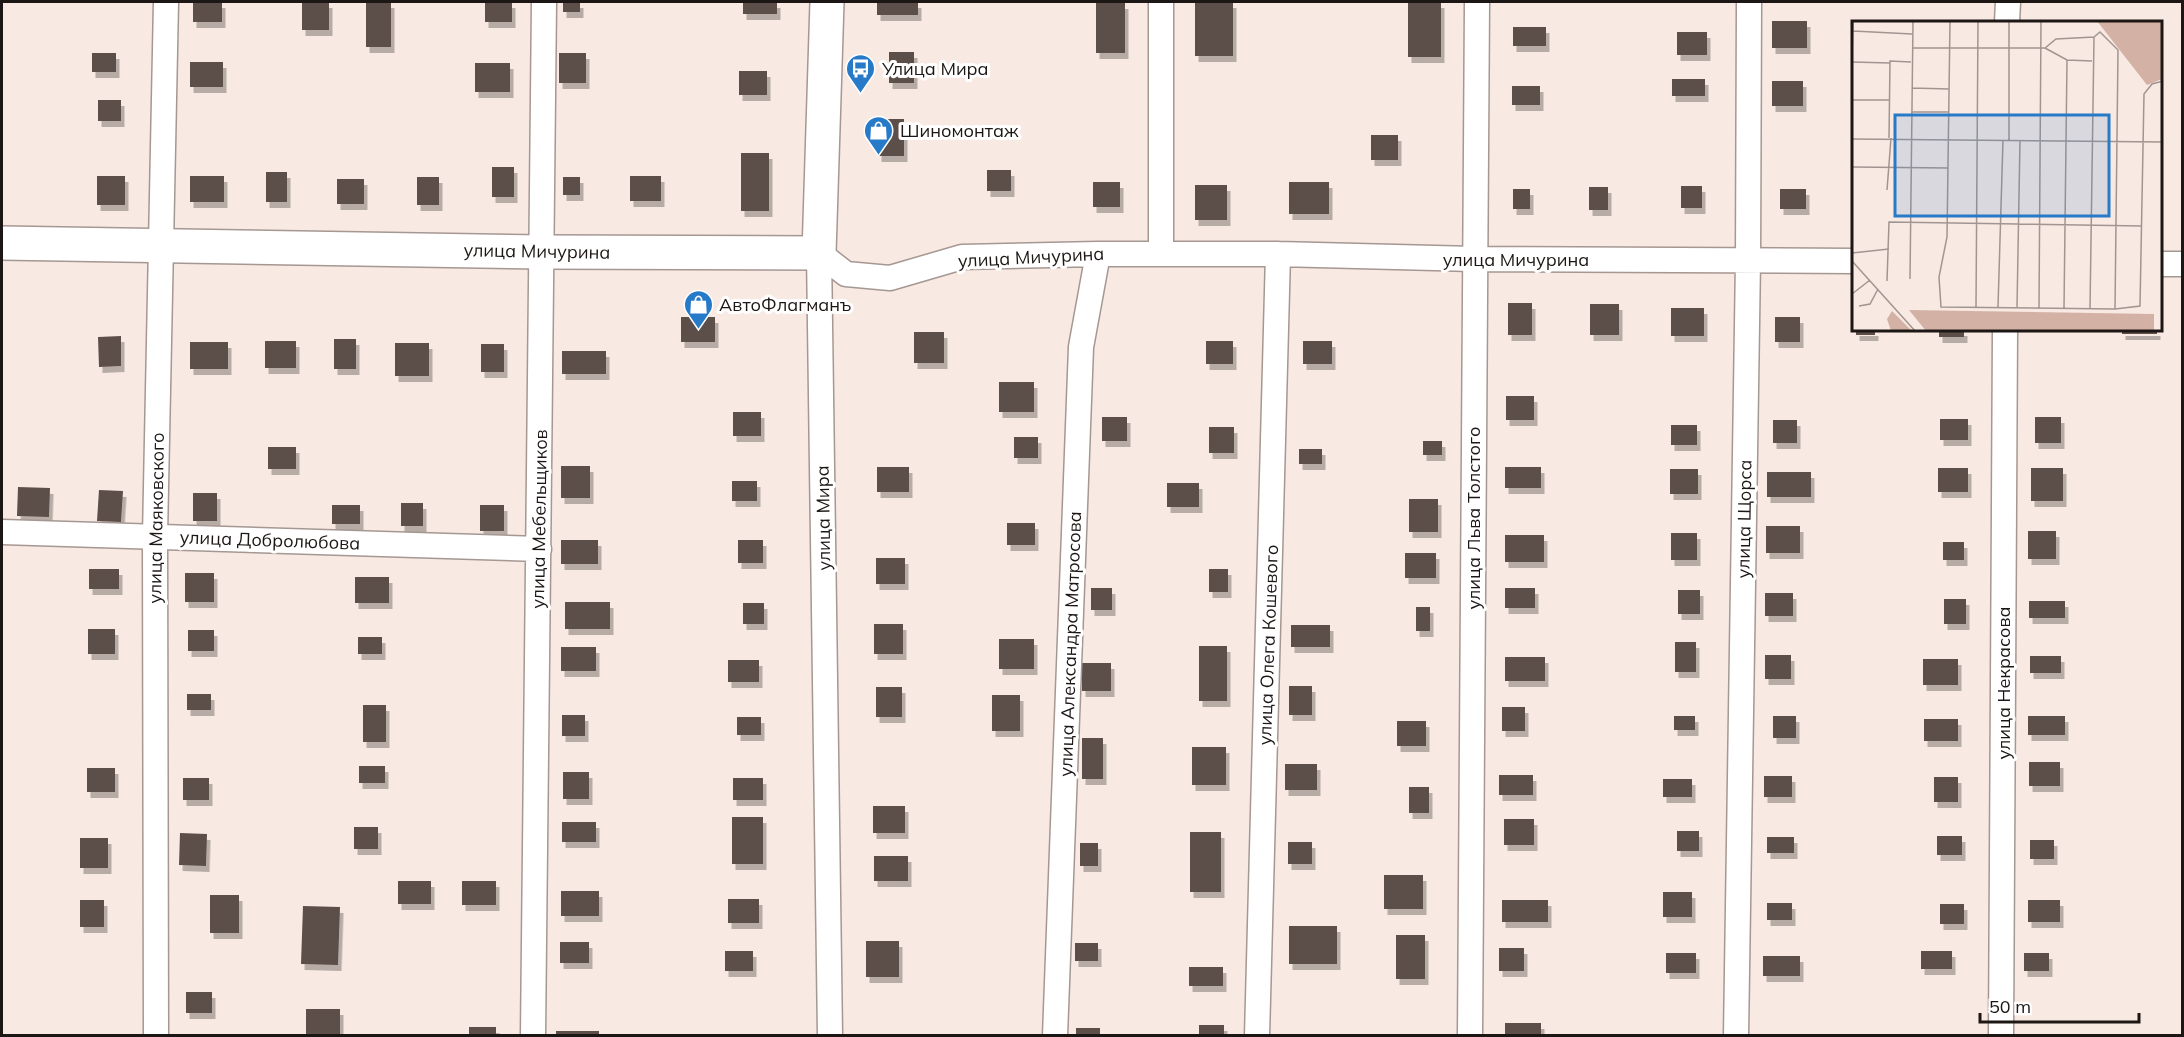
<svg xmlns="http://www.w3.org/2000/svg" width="2184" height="1037" font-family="Mulish,sans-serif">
  <defs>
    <filter id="shadow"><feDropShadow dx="3.5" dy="6" stdDeviation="0" flood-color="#0004"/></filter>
  </defs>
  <rect width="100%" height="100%" fill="#f9e9e3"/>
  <path fill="#5b4f4a" filter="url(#shadow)" d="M193 2H222V22H193Z
    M302 2H329V30H302Z
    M366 2H391V47H366Z
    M485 2H512V22H485Z
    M563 2H580V12H563Z
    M743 2H777V14H743Z
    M877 2H918V15H877Z
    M1195 2H1233V56H1195Z
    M1408 2H1441V57H1408Z
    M1096 3H1125V53H1096Z
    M1772 21H1807V48H1772Z
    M1513 27H1546V46H1513Z
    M1677 32H1707V55H1677Z
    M889 52H914V83H889Z
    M92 53H116V72H92Z
    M559 53H586V83H559Z
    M190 62H223V87H190Z
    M475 63H510V92H475Z
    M739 71H767V95H739Z
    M1672 79H1705V96H1672Z
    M1772 81H1803V106H1772Z
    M1512 86H1540V105H1512Z
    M98 100H121V121H98Z
    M878 119H904V156H878Z
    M1371 135H1398V160H1371Z
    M741 153H769V211H741Z
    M492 167H514V197H492Z
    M987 170H1011V191H987Z
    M266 172H287V202H266Z
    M97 176H125V205H97Z
    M190 176H224V202H190Z
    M630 176H661V201H630Z
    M417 177H439V205H417Z
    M563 177H580V195H563Z
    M337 179H364V204H337Z
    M1093 182H1120V207H1093Z
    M1289 182H1329V214H1289Z
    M1195 185H1227V220H1195Z
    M1681 186H1702V208H1681Z
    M1589 187H1608V210H1589Z
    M1513 189H1530V209H1513Z
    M1780 189H1806V209H1780Z
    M1508 303H1532V335H1508Z
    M1590 304H1619V335H1590Z
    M1671 308H1704V336H1671Z
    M681 317H715V342H681Z
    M1775 317H1800V342H1775Z
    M1856 330H1875V335H1856Z
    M1939 330H1964V337H1939Z
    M2122 330H2157V334H2122Z
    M914 332H944V363H914Z
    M121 336V366L99 367 98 337Z
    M334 339H356V369H334Z
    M265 341H296V368H265Z
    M1206 341H1233V364H1206Z
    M1303 341H1332V364H1303Z
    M190 342H228V369H190Z
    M395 343H429V376H395Z
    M481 344H504V372H481Z
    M562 351H606V374H562Z
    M999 382H1034V412H999Z
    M1506 396H1534V420H1506Z
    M733 412H761V436H733Z
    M1102 417H1127V441H1102Z
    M2035 417H2061V443H2035Z
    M1940 419H1968V440H1940Z
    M1773 420H1797V443H1773Z
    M1671 425H1697V445H1671Z
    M1209 427H1234V453H1209Z
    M1014 437H1038V458H1014Z
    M1423 441H1442V455H1423Z
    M268 447H296V469H268Z
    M1299 449H1322V464H1299Z
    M561 466H590V498H561Z
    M877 467H909V492H877Z
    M1505 467H1541V488H1505Z
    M1938 468H1968V492H1938Z
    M2031 468H2063V501H2031Z
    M1670 469H1698V494H1670Z
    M1767 472H1811V497H1767Z
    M732 481H757V501H732Z
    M1167 483H1199V507H1167Z
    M18 487 50 488 49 517 17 516Z
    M99 490 123 491 121 522 97 521Z
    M193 493H217V521H193Z
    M1409 499H1438V532H1409Z
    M401 503H423V526H401Z
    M332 505H360V524H332Z
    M480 505H504V531H480Z
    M1007 523H1035V545H1007Z
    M1766 526H1800V553H1766Z
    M2028 531H2056V559H2028Z
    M1671 533H1697V560H1671Z
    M1505 535H1544V562H1505Z
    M561 540H598V564H561Z
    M738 540H763V563H738Z
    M1943 542H1964V560H1943Z
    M1405 553H1436V578H1405Z
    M876 558H905V584H876Z
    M89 569H119V589H89Z
    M1209 569H1228V592H1209Z
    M185 573H214V602H185Z
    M355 577H389V603H355Z
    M1091 588H1112V610H1091Z
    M1505 588H1535V608H1505Z
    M1678 590H1700V614H1678Z
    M1765 593H1793V616H1765Z
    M1944 599H1966V624H1944Z
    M2029 601H2065V618H2029Z
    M565 602H610V629H565Z
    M743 603H764V624H743Z
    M1416 607H1430V631H1416Z
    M874 624H903V654H874Z
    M1291 625H1330V647H1291Z
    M88 629H115V654H88Z
    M188 630H214V651H188Z
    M358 637H382V654H358Z
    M999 639H1034V669H999Z
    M1675 642H1696V672H1675Z
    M1199 646H1227V701H1199Z
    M561 647H596V671H561Z
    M1765 655H1791V679H1765Z
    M2030 656H2061V673H2030Z
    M1505 657H1545V681H1505Z
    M1923 659H1958V685H1923Z
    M728 660H759V682H728Z
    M1082 663H1111V691H1082Z
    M1289 686H1312V715H1289Z
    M876 687H902V717H876Z
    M187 694H211V710H187Z
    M992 695H1020V731H992Z
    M363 705H386V742H363Z
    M1502 707H1525V731H1502Z
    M562 715H585V736H562Z
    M1674 716H1695V730H1674Z
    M1773 716H1796V738H1773Z
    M2028 716H2065V735H2028Z
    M737 717H761V735H737Z
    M1924 719H1958V741H1924Z
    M1397 721H1426V746H1397Z
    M1082 738H1103V779H1082Z
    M1192 747H1226V785H1192Z
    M2029 762H2060V786H2029Z
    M1285 764H1317V790H1285Z
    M359 766H385V783H359Z
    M87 768H115V792H87Z
    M563 772H589V799H563Z
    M1499 775H1533V795H1499Z
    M1764 776H1792V797H1764Z
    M1934 777H1958V802H1934Z
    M183 778H209V800H183Z
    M733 778H763V800H733Z
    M1663 779H1692V797H1663Z
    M1409 787H1429V813H1409Z
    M873 806H905V833H873Z
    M732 817H763V864H732Z
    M1504 819H1534V845H1504Z
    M562 822H596V842H562Z
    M354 827H378V849H354Z
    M1677 831H1699V851H1677Z
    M1190 832H1221V892H1190Z
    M180 833 207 834 206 866 179 865Z
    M1937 836H1962V855H1937Z
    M1767 837H1794V853H1767Z
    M80 838H108V868H80Z
    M2030 840H2054V859H2030Z
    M1288 842H1312V864H1288Z
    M1080 843H1098V866H1080Z
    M874 856H908V881H874Z
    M1384 875H1423V909H1384Z
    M398 881H431V904H398Z
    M462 881H496V905H462Z
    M561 891H599V916H561Z
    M1663 892H1692V917H1663Z
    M210 895H239V933H210Z
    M728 899H759V923H728Z
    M80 900H104V927H80Z
    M1502 900H1548V922H1502Z
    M2028 900H2060V922H2028Z
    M1767 903H1792V920H1767Z
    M1940 904H1964V924H1940Z
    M303 906 340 907 338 965 301 964Z
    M1289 926H1337V964H1289Z
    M1396 935H1425V979H1396Z
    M866 941H899V977H866Z
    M560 942H589V963H560Z
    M1075 943H1098V961H1075Z
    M1499 948H1524V971H1499Z
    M725 951H753V971H725Z
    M1921 951H1952V969H1921Z
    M1666 953H1696V973H1666Z
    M2024 953H2049V971H2024Z
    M1763 956H1800V976H1763Z
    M1189 967H1223V986H1189Z
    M186 992H212V1013H186Z
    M306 1009H340V1036H306Z
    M1505 1023H1541V1036H1505Z
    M1199 1025H1224V1036H1199Z
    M469 1027H496V1036H469Z
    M1076 1028H1100V1036H1076Z
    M556 1031H599V1036H556Z"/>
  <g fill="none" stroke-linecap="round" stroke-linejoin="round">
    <defs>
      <path id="street" d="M1161 2V253
        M2007 22 2008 2
        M819 253 846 274 890 278 962 257 1098 254H1278L1474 259 1854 261
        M819 253 830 1036
        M2162 264H2182
        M2 532 539 549
        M156 1036 155 536 166 2
        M533 1036 544 2
        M1055 1036 1081 347 1098 254
        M1257 1036 1278 254
        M1470 1036 1477 2
        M1736 1036 1748 260 1749 2
        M2001 1036 2005 330"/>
      <path id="secondary" d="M2 243 542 252 819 253 827 2"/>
    </defs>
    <use href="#street" stroke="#a59792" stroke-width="27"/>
    <use href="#secondary" stroke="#a59792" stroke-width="36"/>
    <use href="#street" stroke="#fff" stroke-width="24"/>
    <use href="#secondary" stroke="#fff" stroke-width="33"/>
  </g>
  <defs>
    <symbol id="bus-pin" viewBox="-11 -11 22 30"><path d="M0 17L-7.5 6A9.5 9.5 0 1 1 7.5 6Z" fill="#277ac8" stroke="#fff"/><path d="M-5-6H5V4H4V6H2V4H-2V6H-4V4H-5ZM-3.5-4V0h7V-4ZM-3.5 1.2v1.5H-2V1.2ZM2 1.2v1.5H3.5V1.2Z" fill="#fff"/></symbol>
    <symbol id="shop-pin" viewBox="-11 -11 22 30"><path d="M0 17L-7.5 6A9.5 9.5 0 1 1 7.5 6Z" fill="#277ac8" stroke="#fff"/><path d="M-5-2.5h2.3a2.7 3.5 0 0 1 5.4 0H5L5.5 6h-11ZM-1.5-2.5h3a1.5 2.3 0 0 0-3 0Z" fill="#fff"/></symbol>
  </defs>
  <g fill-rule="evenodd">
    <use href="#bus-pin" x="844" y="52" width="33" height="45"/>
    <use href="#shop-pin" x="862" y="114" width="33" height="45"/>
    <use href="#shop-pin" x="682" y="288" width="33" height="45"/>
  </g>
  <g text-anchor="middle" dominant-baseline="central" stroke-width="6" stroke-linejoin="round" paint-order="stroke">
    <g font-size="18" fill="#1c1715" stroke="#fff" text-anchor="start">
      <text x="882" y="68">Улица Мира</text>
      <text x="900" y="130">Шиномонтаж</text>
      <text x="719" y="304">АвтоФлагманъ</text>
    </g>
    <g font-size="18" fill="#1c1715" stroke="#fff">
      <text transform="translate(537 251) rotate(1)">улица Мичурина</text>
      <text transform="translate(1031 257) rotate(-3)">улица Мичурина</text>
      <text x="1516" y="259">улица Мичурина</text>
      <text transform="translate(156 518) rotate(-89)">улица Маяковского</text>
      <text transform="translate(823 518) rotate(-91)">улица Мира</text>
      <text transform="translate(1473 518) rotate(-90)">улица Льва Толстого</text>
      <text transform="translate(539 519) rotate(-89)">улица Мебельщиков</text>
      <text transform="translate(1744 519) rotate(-89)">улица Щорса</text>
      <text transform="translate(270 540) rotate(2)">улица Добролюбова</text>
      <text transform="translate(1070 644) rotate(-88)">улица Александра Матросова</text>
      <text transform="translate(1268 645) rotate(-88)">улица Олега Кошевого</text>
      <text transform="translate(2003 683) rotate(-90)">улица Некрасова</text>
    </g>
  </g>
  <g transform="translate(1852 21)">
    <rect width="310" height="310" fill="#f9e9e3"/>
    <path d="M245 0H310V58L295 64ZM57 289 302 293V310H74ZM40 290 60 310H39L35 298Z" fill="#d3b2a5"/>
    <path fill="none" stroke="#a19591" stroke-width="1.5" d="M98 0 95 216 87 256 89 286 263 288 288 285 292 73 300 63 311 60M1 10 60 13M242 16 248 11 266 29 263 288M60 27H193L204 18 242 16M193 27 215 39 240 40M0 34 1 0M0 41 38 42M60 67 97 68M0 79H37M59 91H96M37 117 38 40 59 41M0 118 311 121M157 119V0M0 146 96 147M35 169 39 117M0 232 37 228M0 240 64 311M58 258 61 0M35 260 37 201 290 205M0 273 18 259M7 285 18 283 26 268M124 286 126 0M146 286 151 119M165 286 168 119M187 287 189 0M212 287 215 39M238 288 242 16"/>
    <path fill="#277ac8" fill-opacity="0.15" stroke="#277ac8" stroke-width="3" d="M43 94H257V195H43Z"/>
    <rect width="310" height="310" fill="none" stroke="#1c1715" stroke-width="3"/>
  </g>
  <rect width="2184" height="1037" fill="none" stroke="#1c1715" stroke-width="6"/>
  <path d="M1980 1013v9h159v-9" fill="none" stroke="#1c1715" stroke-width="3"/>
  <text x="1989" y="1013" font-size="18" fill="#1c1715" stroke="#ffffff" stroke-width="4.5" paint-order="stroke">50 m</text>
</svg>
